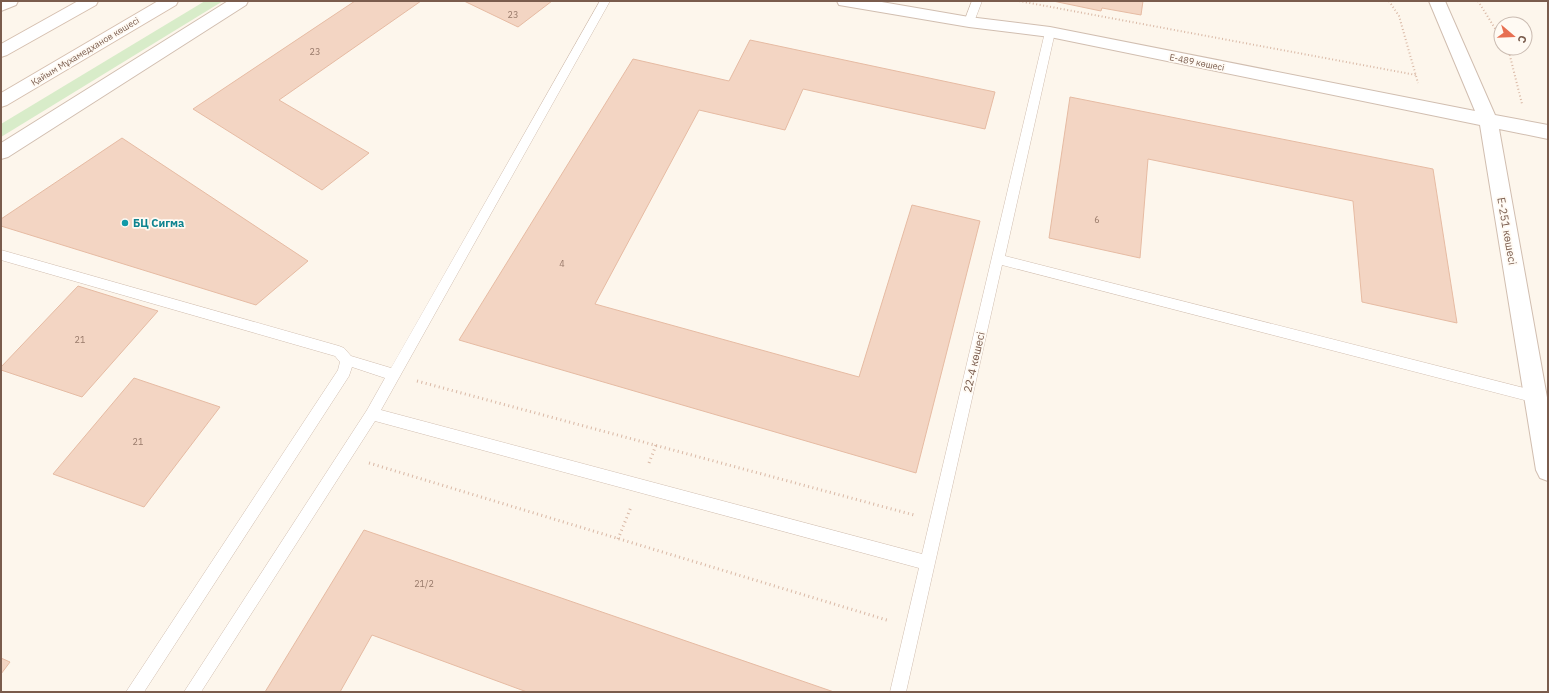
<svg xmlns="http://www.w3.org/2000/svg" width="1549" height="693" font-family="'IBM Plex Sans',sans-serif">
  <rect width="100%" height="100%" fill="#fdf6ec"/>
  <path fill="#d8ecc9" d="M205 1H223L1 137V124Z"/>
  <path fill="#f3d5c3" stroke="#e6bba3" d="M355 1H421L279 100 369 153 322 190 193 109Z
    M464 1H552L518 27Z
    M1053 1H1143L1141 15 1102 8 1101 11Z
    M750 40 995 92 985 129 803 89 785 130 699 110 595 304 859 377 912 205 980 221 916 473 459 340 633 59 729 81Z
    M1070 97 1433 169 1457 323 1362 302 1353 201 1148 159 1140 258 1049 238Z
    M122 138 308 261 256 305 1 226V219Z
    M78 286 158 311 82 397 1 370V367Z
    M134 378 220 407 144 507 53 474Z
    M364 530 834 692H527L372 635 340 692H265Z
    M1 658 10 662 1 674Z"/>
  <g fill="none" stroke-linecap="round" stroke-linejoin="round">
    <defs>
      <path id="lane" d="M600 1H610L381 410 922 554 1045 32 1050 29 1055 32 1005 256 1536 391 1541 393 1543 397 1541 401 1536 403 1002 265 906 692H890L919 568 375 421 201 692H184L367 410 385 378 352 367 349 376 144 692H126L338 370 340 362 335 356 1 260V250L339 346 344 348 351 356 391 368Z
        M972 1H982L974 22 969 25 964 22Z"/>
      <path id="street" d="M1 1H18L16 5 1 11Z
        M228 1H248L246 5 8 157 1 159V143Z
        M837 1H876L969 17 1050 27 1475 111 1429 1H1445L1495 115 1548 125V139L1499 129 1548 403V481L1540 478 1536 470 1480 125 1050 37 969 27 845 6 839 5Z"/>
      <path id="secondary" d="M78 1H98L96 5 7 55 1 57V44Z
        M158 1H178L176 5 7 105 1 107V93Z"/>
    </defs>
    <use href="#lane" stroke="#d1beb0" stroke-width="1"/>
    <use href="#street" stroke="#d1beb0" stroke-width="2"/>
    <use href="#secondary" stroke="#d6c0b0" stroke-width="2"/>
    <path stroke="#d9b8a5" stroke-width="2" stroke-dasharray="1 2.5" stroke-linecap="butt" d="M1019 1 1416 75
      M1389 1 1399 16 1418 83
      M1478 1 1501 38
      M1508 48 1522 104"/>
    <path stroke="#d9b8a5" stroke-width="3" stroke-dasharray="1 3.5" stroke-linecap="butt" d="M417 381 914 515
      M369 463 890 621
      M649 463 656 445
      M618 539 631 507"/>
    <use href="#lane" fill="#fff" fill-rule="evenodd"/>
    <use href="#street" fill="#fff" fill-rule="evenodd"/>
    <use href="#secondary" fill="#fff" fill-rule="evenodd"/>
  </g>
  <circle fill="#0f9aa8" stroke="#fffaf3" stroke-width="1.5" cx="125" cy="223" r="4"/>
  <g text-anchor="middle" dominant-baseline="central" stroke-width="3.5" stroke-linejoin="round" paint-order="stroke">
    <g font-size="9" fill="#987a6a">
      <text x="513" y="14">23</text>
      <text x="315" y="51">23</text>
      <text x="1097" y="219">6</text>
      <text x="562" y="263">4</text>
      <text x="80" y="339">21</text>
      <text x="138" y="441">21</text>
      <text x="424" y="583">21/2</text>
    </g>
    <g font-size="9" fill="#7a5c4d" stroke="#fffaf3">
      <text transform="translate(85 51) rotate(-31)">Қайым Мұхамедханов көшесі</text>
      <text transform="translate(1197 62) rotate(11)">Е-489 көшесі</text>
    </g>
    <g font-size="11" font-weight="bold" fill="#0d838f" stroke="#fffaf3" text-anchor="start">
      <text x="133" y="223">БЦ Сигма</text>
    </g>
    <g font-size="11" fill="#7a5c4d" stroke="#fffaf3">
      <text transform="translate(1507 231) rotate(80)">Е-251 көшесі</text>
      <text transform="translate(974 362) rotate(-77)">22-4 көшесі</text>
    </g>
  </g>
  <rect width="1549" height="693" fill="none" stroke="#7a5c4d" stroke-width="4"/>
  <g transform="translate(1513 36) rotate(109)"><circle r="19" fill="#fffaf3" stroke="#cabbb1"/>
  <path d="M0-3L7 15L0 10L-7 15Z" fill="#e76f51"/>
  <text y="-6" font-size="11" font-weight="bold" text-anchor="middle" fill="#7a5c4d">С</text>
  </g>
</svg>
